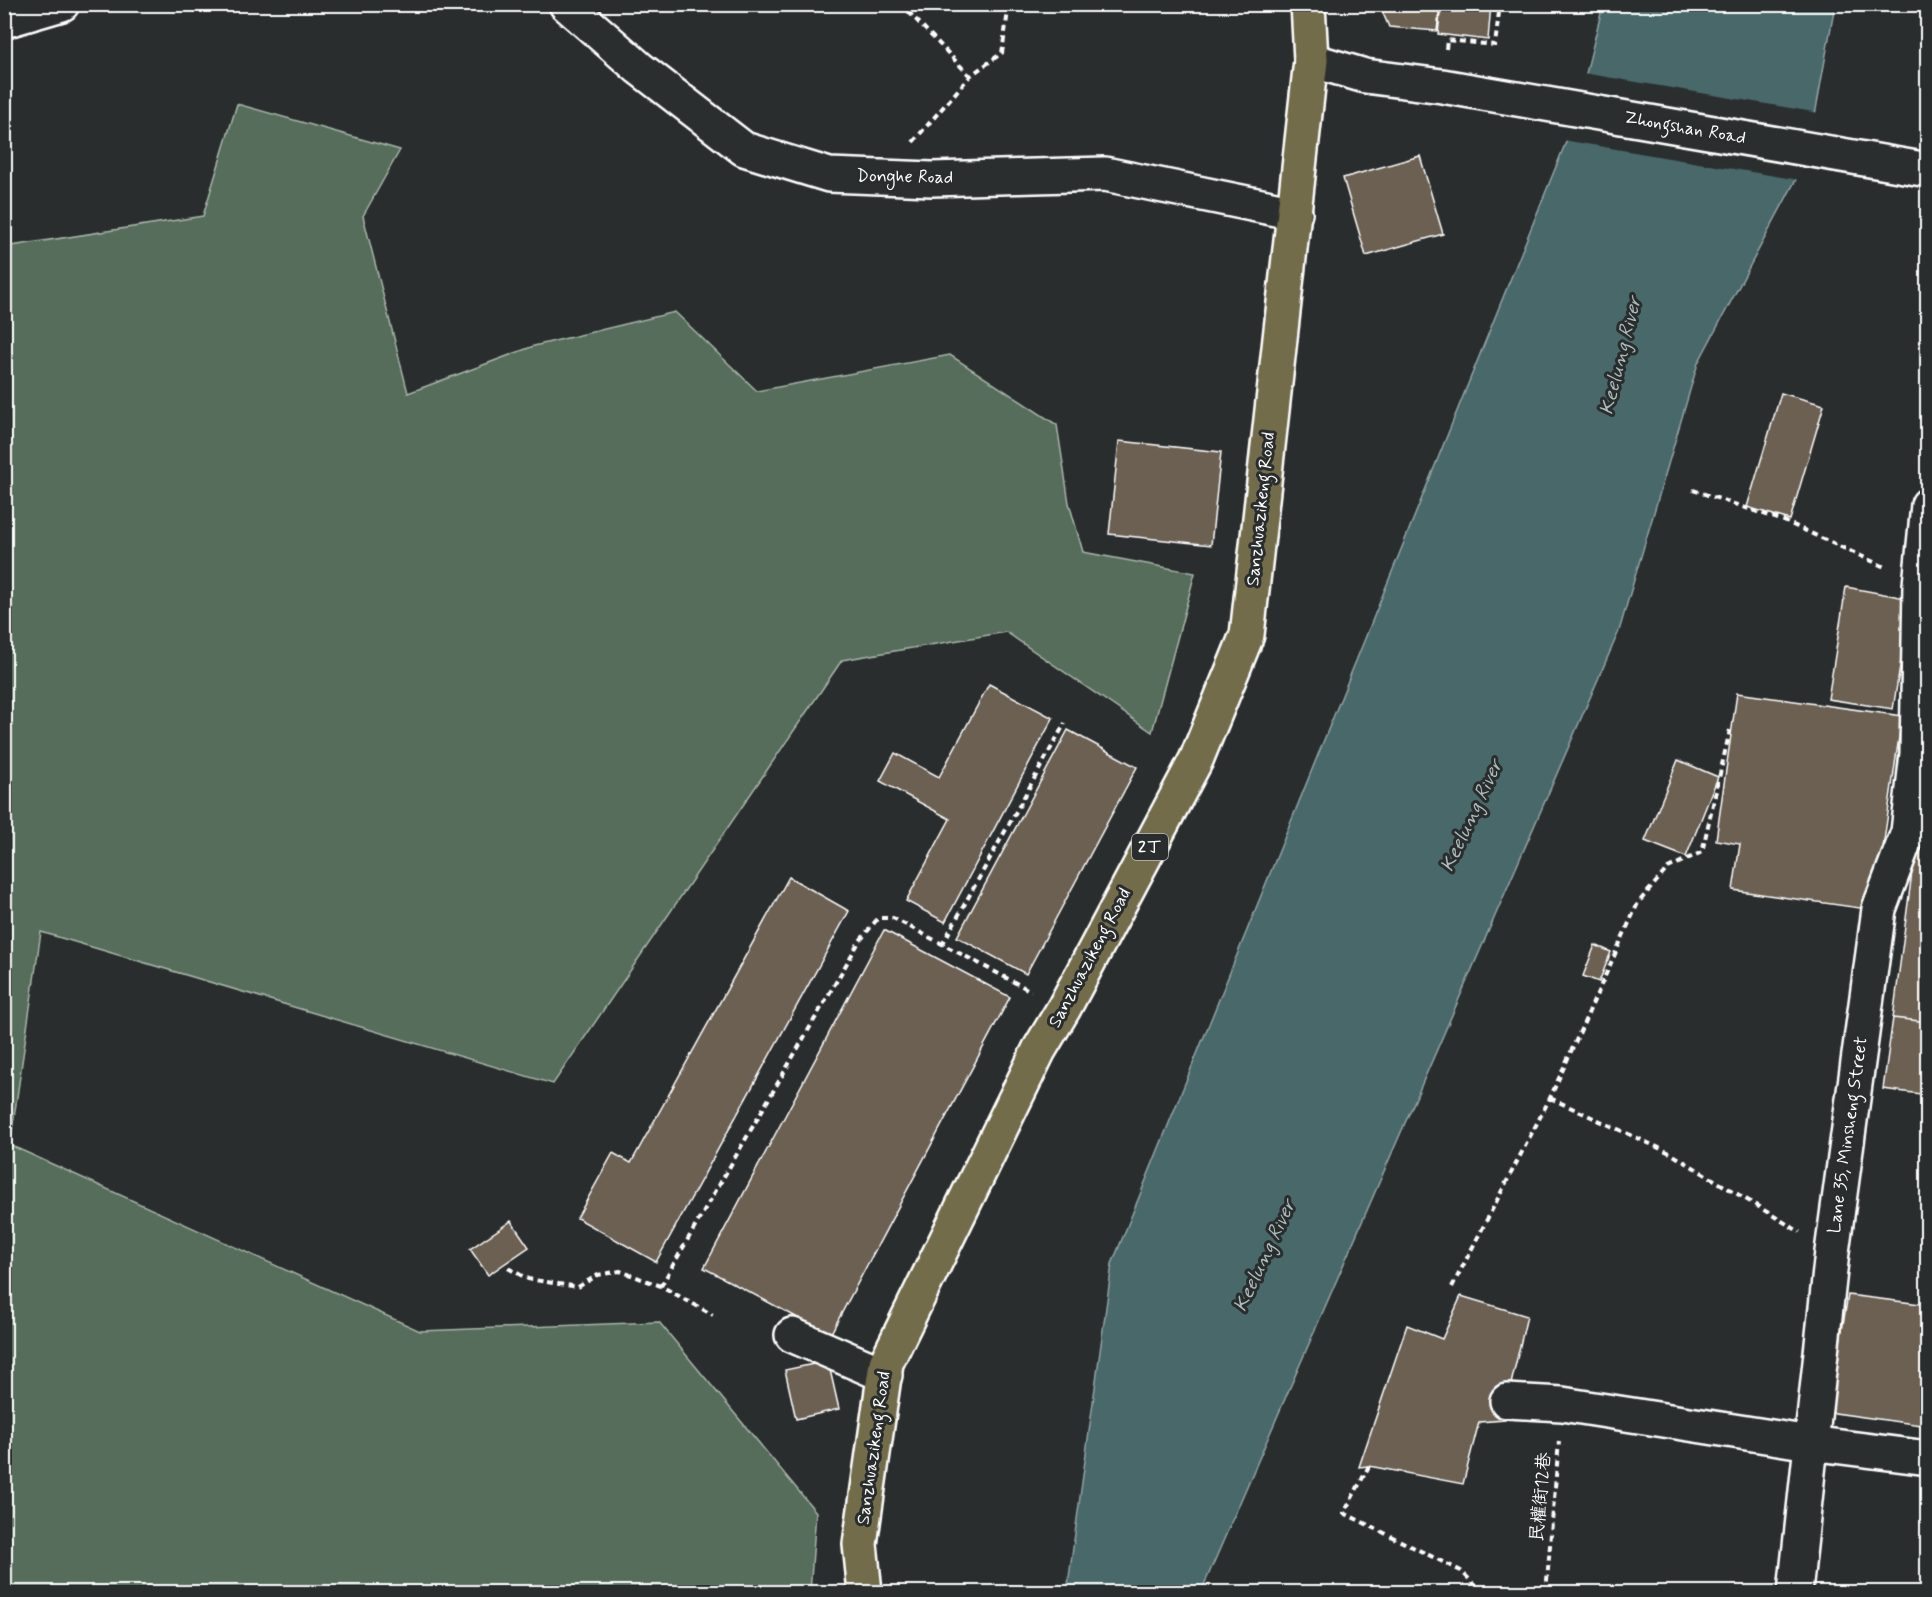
<svg xmlns="http://www.w3.org/2000/svg" width="1932" height="1597" font-family="Mynerve,'LXGW WenKai TC',sans-serif">
  <rect width="100%" height="100%" fill="#2a2d2e"/>
  <filter id="ink" filterUnits="userSpaceOnUse"><feTurbulence type="fractalNoise" baseFrequency=".0167" numOctaves="2"/><feDisplacementMap in="SourceGraphic" scale="12" xChannelSelector="R" yChannelSelector="G"/><feConvolveMatrix kernelMatrix="1 2 1 2 8 2 1 2 1" color-interpolation-filters="sRGB"/></filter>
  <g filter="url(#ink)">
    <path fill="#556d5a" stroke="#aab6ac" stroke-width="1.5" d="M237 104 400 150 363 216 408 393 534 346 675 312 757 391 950 355 1057 425 1069 503 1083 552 1195 573 1152 732 1006 632 842 660 553 1084 41 932 10 1145 420 1331 659 1322 816 1512 810 1592H5V247L203 216Z"/>
    <path fill="#49676b" stroke="#92a4a6" stroke-width="1.5" d="M1603 5H1835L1807 159 1698 363 1619 631 1201 1592H1067L1112 1264 1574 122Z"/>
    <path fill="#2a2d2e" d="M1583 73 1819 113 1810 160 1799 180 1563 140 1571 121Z"/>
    <path fill="#6c6153" stroke="#fff" stroke-width="1.5" d="M1379 4H1440L1437 31 1389 27Z
      M1441 4H1491L1488 40 1438 34Z
      M1420 156 1443 234 1366 256 1343 178Z
      M1781 393 1824 405 1790 520 1747 507Z
      M1119 441 1221 452 1211 545 1109 534Z
      M1846 587 1911 599 1893 709 1828 699Z
      M989 684 1053 718 945 922 906 901 950 819 880 781 895 753 939 777Z
      M1737 693 1902 716 1874 910 1733 890 1740 844 1716 840Z
      M1068 730 1137 767 1026 974 957 937Z
      M1678 760 1718 777 1686 857 1645 841Z
      M1915 849 1928 851V1022L1893 1018Z
      M789 877 849 911 656 1262 577 1218 613 1153 631 1163Z
      M884 930 1010 997 830 1335 704 1268Z
      M1595 945 1611 952 1599 982 1583 976Z
      M1893 1018 1928 1022V1095L1883 1089Z
      M511 1221 529 1247 488 1275 470 1249Z
      M1848 1295 1928 1305V1426L1828 1412Z
      M1461 1296 1527 1316 1507 1401 1505 1420 1479 1422 1463 1484 1369 1466 1359 1467 1407 1325 1442 1339Z
      M828 1361 839 1409 796 1419 785 1370Z"/>
    <g fill="none" stroke-linecap="round" stroke-linejoin="round">
      <defs>
        <path id="minor" d="M566 4 639 68 744 149 829 175 932 179 1105 174 1295 213
          M4 21 62 4
          M1311 60 1365 76 1442 86 1928 170
          M792 1335 885 1375
          M1507 1401 1562 1404 1810 1443 1928 1458
          M1795 1592 1832 1252 1879 909 1908 832 1917 754 1920 585 1928 505"/>
        <path id="major" d="M865 1592 860 1544 886 1363 1039 1050 1064 1008 1196 760 1247 635 1311 60 1308 4"/>
      </defs>
      <use href="#minor" stroke="#fff" stroke-width="38"/>
      <use href="#major" stroke="#fff" stroke-width="38"/>
      <path stroke="#fff" stroke-width="4" stroke-dasharray="6 4.5" stroke-linecap="butt" d="M901 4 970 76
        M1446 49 1447 40 1495 45 1500 4
        M913 142 970 76 1002 53 1009 4
        M1693 490 1784 521 1885 567
        M942 945 1065 723
        M1550 1098 1670 1153 1800 1232
        M508 1268 528 1279 578 1287 598 1275 620 1271 661 1286 713 1315
        M661 1286 859 942 878 918H893L1031 991
        M1452 1287 1550 1098 1638 903 1668 868 1702 852 1730 730
        M1369 1466 1344 1513 1461 1571 1482 1592
        M1546 1592 1559 1441"/>
      <use href="#minor" stroke="#2a2d2e" stroke-width="33"/>
      <use href="#major" stroke="#736c4b" stroke-width="33"/>
    </g>
  </g>
  <g text-anchor="middle" dominant-baseline="central" stroke-width="6" stroke-linejoin="round" paint-order="stroke">
    <rect fill="#2a2d2e" stroke="#bfc0c0" stroke-width="1.5" x="1132" y="834" width="36" height="26" rx="4.5"/>
    <g font-size="16" font-weight="bold" fill="#fff">
      <text x="1150" y="847">2丁</text>
    </g>
    <g font-size="18" fill="#fff" stroke="#2a2d2e">
      <text transform="translate(1685 128) rotate(10)">Zhongshan Road</text>
      <text transform="translate(905 177) rotate(1)">Donghe Road</text>
      <text transform="translate(1261 509) rotate(-84)">Sanzhuazikeng Road</text>
      <text transform="translate(1090 958) rotate(-62)">Sanzhuazikeng Road</text>
      <text transform="translate(1848 1135) rotate(-82)">Lane 35, Minsheng Street</text>
      <text transform="translate(874 1448) rotate(-82)">Sanzhuazikeng Road</text>
      <text transform="translate(1541 1497) rotate(-85)">民權街12巷</text>
    </g>
    <g font-size="20" font-style="italic" fill="#adbbbc" stroke="#2a2d2e">
      <text transform="translate(1621 356) rotate(-76)">Keelung River</text>
      <text transform="translate(1472 816) rotate(-65)">Keelung River</text>
      <text transform="translate(1265 1256) rotate(-65)">Keelung River</text>
    </g>
  </g>
  <rect width="1932" height="1597" fill="none" stroke="#2a2d2e" stroke-width="24"/>
  <rect x="12" y="12" width="1908" height="1573" fill="none" stroke="#fff" stroke-width="2" filter="url(#ink)"/>
</svg>
